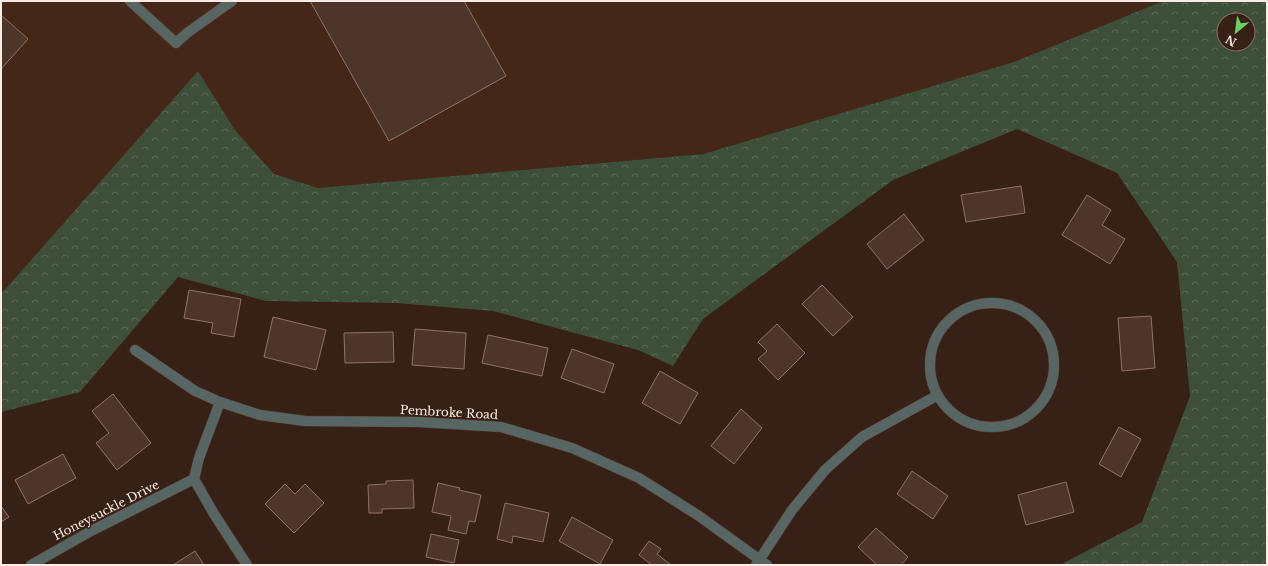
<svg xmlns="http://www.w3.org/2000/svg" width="1268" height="566" font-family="'Libre Baskerville',serif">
  <defs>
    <pattern id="forest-crowns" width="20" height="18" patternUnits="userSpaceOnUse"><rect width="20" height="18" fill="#3d4f39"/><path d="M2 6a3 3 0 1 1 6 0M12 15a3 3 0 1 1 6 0" fill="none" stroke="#5a6856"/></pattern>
  </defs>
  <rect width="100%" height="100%" fill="#372015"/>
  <path fill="#442718" d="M1 1H1163L1014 62 703 154 318 188 274 174 235 130 198 71 1 294Z"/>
  <path fill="url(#forest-crowns)" fill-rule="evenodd" d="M1163 1H1267V565H1060L1142 522 1190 396 1177 262 1117 173 1017 129 893 180 703 319 673 366 638 350 493 311 396 303 266 301 178 277 80 392 1 412V294L198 71 235 130 274 174 318 188 703 154 1014 62ZM1224 20H1248V44H1224Z"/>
  <path fill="#4e3529" stroke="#8f7366" d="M310 1H464L506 76 389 141Z
    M1 15 28 39 1 69Z
    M1021 186 1025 213 966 222 961 195Z
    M1087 195 1111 210 1102 225 1125 239 1110 264 1062 235Z
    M904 214 924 240 887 269 867 244Z
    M822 285 853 317 833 336 802 304Z
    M189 290 241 299 234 337 211 333 213 323 184 318Z
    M1151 316 1155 368 1122 371 1118 318Z
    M273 317 326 330 316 370 264 357Z
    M777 324 805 353 778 380 758 359 767 351 758 342Z
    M415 329 466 333 464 369 412 365Z
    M393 332 394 362 345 363 344 333Z
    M488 335 548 348 542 376 482 363Z
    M572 349 614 364 604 393 561 378Z
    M660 371 698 393 680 424 642 403Z
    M113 394 151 443 117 470 96 443 109 433 92 411Z
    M741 409 762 428 734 464 711 446Z
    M1119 427 1141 439 1121 477 1099 464Z
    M63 454 76 478 28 504 15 480Z
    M912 471 948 496 933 519 897 494Z
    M413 480 414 508 382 509V513H369L368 485 386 484V481Z
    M1066 482 1074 512 1026 525 1018 495Z
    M438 483 460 488 459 490 481 495 475 522 469 521 466 534 448 530 451 516 432 512Z
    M285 484 295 494 305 484 324 503 294 533 265 504Z
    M505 503 549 513 543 542 513 536 512 543 497 539Z
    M1 506 9 517 1 522Z
    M572 517 613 540 600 564 559 541Z
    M876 528 908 557 901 565H877L858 547Z
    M431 534 459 540 454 563 426 557Z
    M649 541 661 549 657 554 671 565H652L639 555Z
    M195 551 204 565H173Z"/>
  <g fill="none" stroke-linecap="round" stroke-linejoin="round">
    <defs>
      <path id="lane" d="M130 1 176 43 187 33 232 1"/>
      <path id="street" d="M930 365a62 62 0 1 1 124 0a62 62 0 1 1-124 0Z
        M135 350 195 391 220 402 260 415 305 421 419 422 501 427 572 448 639 478 699 516 767 565
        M220 402 199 458 194 479 214 514 247 565
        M31 565 91 531 194 479
        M756 565 792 510 825 470 862 437 938 395"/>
    </defs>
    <use href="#lane" stroke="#533d32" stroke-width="11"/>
    <use href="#street" stroke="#533d32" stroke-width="11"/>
    <use href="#lane" stroke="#576563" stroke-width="10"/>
    <use href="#street" stroke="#576563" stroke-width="10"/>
  </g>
  <g text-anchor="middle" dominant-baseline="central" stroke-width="3" stroke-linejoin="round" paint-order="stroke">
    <g font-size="12" fill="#fdece5" stroke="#372015">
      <text transform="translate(449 412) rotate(3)">Pembroke Road</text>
      <text transform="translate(106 510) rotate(-27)">Honeysuckle Drive</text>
    </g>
  </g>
  <rect width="1268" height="566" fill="none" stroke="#fdece5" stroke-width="4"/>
  <g transform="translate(1236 32) rotate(209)"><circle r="19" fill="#372015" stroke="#867268"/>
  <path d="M0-3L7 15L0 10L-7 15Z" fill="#6ad363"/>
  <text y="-6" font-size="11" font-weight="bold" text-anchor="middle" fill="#fdece5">N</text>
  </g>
</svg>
